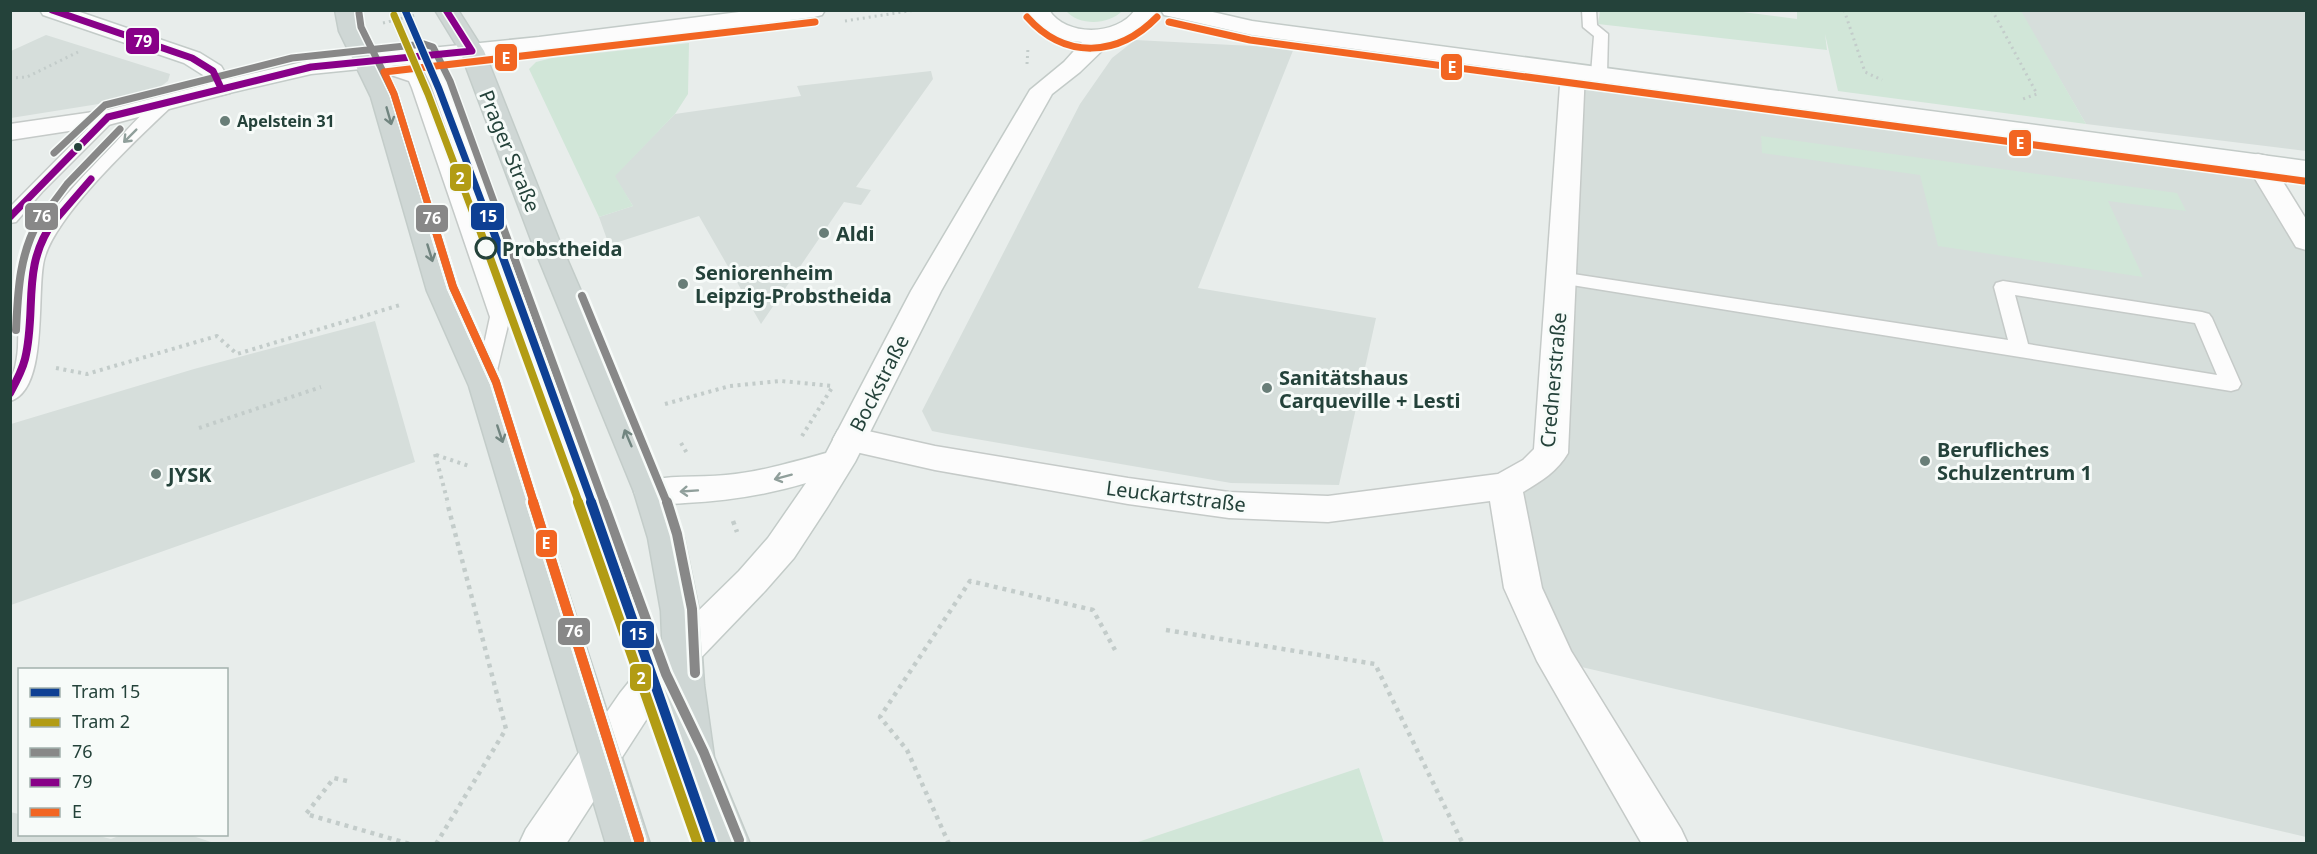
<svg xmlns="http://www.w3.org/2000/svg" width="2317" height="854" font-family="'Noto Sans',sans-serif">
  <rect width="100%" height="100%" fill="#e8edeb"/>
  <path fill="#d6dedb" d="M2020 11H2306V151L2086 124Z
    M46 35 170 74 168 81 156 90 136 98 11 118V51Z
    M1135 40 1294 48 1198 288 1376 318 1339 485 1231 483 947 434 932 431 922 411 1080 104 1112 58Z
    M931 71 933 79 856 187 871 190 861 205 844 202 761 324 699 216 609 245 599 217 633 206 614 176 675 114 801 96 797 86Z
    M1573 71 2258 162 2306 241V837L1556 661 1505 486 1535 469Z
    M375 321 415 462 11 605V424L194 369Z
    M10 812 19 814 20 834 95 835 111 839 121 835 187 834 214 843H11Z"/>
  <path fill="#d1e6d8" d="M1066 11H1122C1109 25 1079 26 1066 11Z
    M1600 11 1727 10 1797 19V11H2021L2086 124 1838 91 1825 34 1827 50 1598 24Z
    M689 43 688 94 675 114 615 176 633 206 599 217 529 69 536 62 552 58Z
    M1761 136 2177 193 2186 211 2108 201 2143 277 1938 246 1920 175 1762 153Z
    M1359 768 1384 843H1135Z"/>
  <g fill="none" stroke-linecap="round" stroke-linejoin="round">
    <defs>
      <path id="lane" d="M1582 10H1596L1597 25 1608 34 1607 74 1604 77 1599 79 1591 74 1594 36 1583 27Z
        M425 51 433 56 447 85 667 678 691 726 687 734 678 737 669 734 642 679 431 85 417 56Z
        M366 57 421 75 428 88 510 317 492 391 485 393 478 391 475 386 490 317 412 88 409 81 361 65 358 62Z
        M167 97 175 102 173 105C138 138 55 215 44 260 36 292 49 390 10 401 10 381 17 367 18 347 19 316 18 282 28 252 38 221 92 167 116 142 127 130 152 101 167 97Z
        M108 112 116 117 114 120 42 192 16 222 10 223V207L102 114Z
        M1560 272 2008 340 1994 287 1996 283 2003 281 2202 312 2209 314 2212 318 2241 384 2238 389 2231 391 1553 282 1551 278 1553 274ZM2015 295 2195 323 2217 375 2028 344Z"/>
      <path id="street" d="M1573 64 1581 66 1585 71 1568 453C1557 472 1541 481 1523 492L1542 588 1571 651 1681 829 1688 844H1642L1537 661 1504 588 1490 501 1328 522 1229 518 1128 504 935 470 838 448 833 439 838 430 850 427 935 446 1128 478 1229 492 1328 496 1498 474 1523 460 1534 449 1561 71 1565 66Z
        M221 81 230 83 233 88 230 93 108 125 10 140V124L107 110Z
        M2258 154 2267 156 2306 219V250L2296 247 2245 162 2249 156Z"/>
      <path id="secondary" d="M40 10H74L200 53 221 66 229 79 311 60 539 37 755 10H825L822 15 814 17 539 51 311 74 221 95 212 93 203 75 184 63 43 15Z
        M1026 10H1049C1066 37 1117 36 1135 10H1158L1147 26 1134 34 1112 41 1080 72 1052 94 941 291 855 462 828 506 794 558 765 591 669 691 648 717 566 844H519L526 829 620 693 641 667 739 571 768 538 806 483C766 495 727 501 685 503 669 504 654 506 639 501L634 492 639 483C667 474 697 478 726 475 760 472 793 462 826 453L911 291 1030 90 1064 62 1082 42C1055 40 1040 33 1026 10Z
        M1161 10H1204L1252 21 2306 161V177L1252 35 1164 15Z"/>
      <path id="primary" d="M335 10H357L361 31 395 97 457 291 501 386 650 844H606L469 386 427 291 371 97 339 31Z
        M435 10H458L484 51 561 245 668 492 684 538 699 611 704 685 714 757 750 844H706L672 757 664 685 661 611 648 538 634 492 533 245 460 51Z"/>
    </defs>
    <use href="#lane" stroke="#c5cac8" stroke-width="3"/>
    <use href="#street" stroke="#c5cac8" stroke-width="3"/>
    <use href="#secondary" stroke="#c3cbc8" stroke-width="3"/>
    <use href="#primary" stroke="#c3ccc9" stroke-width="3"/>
    <path stroke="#c3ccca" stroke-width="3" stroke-dasharray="2 4" stroke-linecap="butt" d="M1844 10 1865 72 1882 80
      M1992 10 2037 94 2023 99
      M845 21 915 10
      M383 23 416 15
      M1027 64 1028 48
      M10 78 27 77 78 52"/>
    <path stroke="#c3ccca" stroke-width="4" stroke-dasharray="3 4.5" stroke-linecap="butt" d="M56 368 87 374 217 336 237 354 400 305
      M665 404 730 386 781 381 833 386
      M199 428 321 387
      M802 436 833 386
      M681 443 688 455
      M435 454 448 503
      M436 455 469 466"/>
    <path stroke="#c3ccca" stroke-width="4.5" stroke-dasharray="4 5" stroke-linecap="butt" d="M733 521 737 532
      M1166 630 1375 664 1463 844
      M347 781 334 778 306 814 410 844
      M436 844 506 729 447 502
      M949 844 907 750 880 717 970 581 1093 610 1115 650"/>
    <use href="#lane" fill="#fcfcfc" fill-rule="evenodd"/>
    <use href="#street" fill="#fcfcfc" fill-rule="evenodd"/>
    <use href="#secondary" fill="#fcfcfc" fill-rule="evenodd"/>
    <use href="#primary" fill="#cfd7d5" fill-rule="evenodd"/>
    <defs>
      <path id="bus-1-far2" d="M359 13 361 27 394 94 434 224
        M54 153 105 105 292 58 424 44 433 47 450 81 502 224
        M37 224 67 184 120 129"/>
      <path id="bus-1-far1" d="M433 222 453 287 496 382 534 503
        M501 222 604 503
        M582 296 667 503
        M16 330C18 292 19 256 38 222"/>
      <path id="bus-1" d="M533 502 639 840
        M603 502 666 674 704 753 739 840
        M667 502 677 534 692 609 695 673"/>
      <path id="bus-2-far1" d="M52 10 192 58 213 71 221 88
        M10 217 108 117 311 67 472 51 446 10
        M52 224 91 179"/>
      <path id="bus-2" d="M10 393C16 382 22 371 25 359 37 310 21 267 53 222"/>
      <path id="bus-3-far2" d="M1027 17C1065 60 1118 57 1157 17
        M1169 22 1250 40 2304 181
        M434 224 394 94 384 72 815 22"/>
      <path id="bus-3-far1" d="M433 222 453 287 496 382 534 503"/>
      <path id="bus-3" d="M533 502 639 840"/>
    </defs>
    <use href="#bus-1-far2" stroke="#f7fbf9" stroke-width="10"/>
    <use href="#bus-1-far1" stroke="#f7fbf9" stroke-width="13"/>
    <use href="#bus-1" stroke="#f7fbf9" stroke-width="15"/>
    <use href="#bus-2-far1" stroke="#f7fbf9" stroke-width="10"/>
    <use href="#bus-2" stroke="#f7fbf9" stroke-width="13"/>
    <use href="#bus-3-far2" stroke="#f7fbf9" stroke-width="10"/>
    <use href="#bus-3-far1" stroke="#f7fbf9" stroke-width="13"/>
    <use href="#bus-3" stroke="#f7fbf9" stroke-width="15"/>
    <use href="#bus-1-far2" stroke="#888" stroke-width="7"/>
    <use href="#bus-1-far1" stroke="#888" stroke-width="8"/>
    <use href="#bus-1" stroke="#888" stroke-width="10"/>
    <use href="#bus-2-far1" stroke="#808" stroke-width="7"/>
    <use href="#bus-2" stroke="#808" stroke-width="8"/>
    <use href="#bus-3-far2" stroke="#f26522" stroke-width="7"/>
    <use href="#bus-3-far1" stroke="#f26522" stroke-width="8"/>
    <use href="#bus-3" stroke="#f26522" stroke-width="10"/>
    <defs>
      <path id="tram-1-far2" d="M405 10 439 89 490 224"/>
      <path id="tram-1-far1" d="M490 222 592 503"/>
      <path id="tram-1" d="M591 502 711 844"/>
      <path id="tram-2-far2" d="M394 15 428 94 477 224"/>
      <path id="tram-2-far1" d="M477 222 579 503"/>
      <path id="tram-2" d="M578 502 698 844"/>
    </defs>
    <use href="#tram-1-far2" stroke="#f7fbf9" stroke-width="10"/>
    <use href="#tram-1-far1" stroke="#f7fbf9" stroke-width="13"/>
    <use href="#tram-1" stroke="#f7fbf9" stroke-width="15"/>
    <use href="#tram-2-far2" stroke="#f7fbf9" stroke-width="10"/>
    <use href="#tram-2-far1" stroke="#f7fbf9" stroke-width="13"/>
    <use href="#tram-2" stroke="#f7fbf9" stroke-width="15"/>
    <use href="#tram-1-far2" stroke="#0e4094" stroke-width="7"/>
    <use href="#tram-1-far1" stroke="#0e4094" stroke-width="8"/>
    <use href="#tram-1" stroke="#0e4094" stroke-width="10"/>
    <use href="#tram-2-far2" stroke="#b29c14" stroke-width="7"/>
    <use href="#tram-2-far1" stroke="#b29c14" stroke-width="8"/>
    <use href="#tram-2" stroke="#b29c14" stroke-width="10"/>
  </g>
  <defs><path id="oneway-shaft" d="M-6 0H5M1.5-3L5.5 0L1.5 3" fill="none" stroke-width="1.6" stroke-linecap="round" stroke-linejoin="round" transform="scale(1.5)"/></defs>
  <g stroke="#718580">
    <use href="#oneway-shaft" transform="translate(389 116) rotate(74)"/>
    <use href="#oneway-shaft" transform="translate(430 253) rotate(73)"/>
    <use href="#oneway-shaft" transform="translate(500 434) rotate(72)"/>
    <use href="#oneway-shaft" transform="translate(628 438) rotate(-113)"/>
  </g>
  <g stroke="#909f9b">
    <use href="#oneway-shaft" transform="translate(130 136) rotate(135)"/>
    <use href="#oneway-shaft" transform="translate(783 477) rotate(165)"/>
    <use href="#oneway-shaft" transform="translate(689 491) rotate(176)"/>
  </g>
  <g fill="#697e78" stroke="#f7fbf9" stroke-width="2">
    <circle cx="225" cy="121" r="6"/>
    <circle cx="824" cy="233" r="6"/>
    <circle cx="683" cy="284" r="6"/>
    <circle cx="1267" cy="388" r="6"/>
    <circle cx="1925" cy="461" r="6"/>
    <circle cx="156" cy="474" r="6"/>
  </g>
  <circle fill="#24423a" stroke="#f7fbf9" stroke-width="2" cx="78" cy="147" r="5"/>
  <circle fill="#f7fbf9" stroke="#24423a" stroke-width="3" cx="486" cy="248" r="10"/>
  <g text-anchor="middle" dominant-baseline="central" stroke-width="6" stroke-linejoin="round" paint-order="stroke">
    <g font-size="16" font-weight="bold" fill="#24423a" stroke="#f7fbf9" text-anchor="start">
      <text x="237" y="121">Apelstein 31</text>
    </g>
    <g font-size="20" fill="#24423a" stroke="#f7fbf9">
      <text transform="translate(510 151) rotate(68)">Prager Straße</text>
      <text transform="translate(1553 380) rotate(-85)">Crednerstraße</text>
      <text transform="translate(879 383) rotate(-63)">Bockstraße</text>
      <text transform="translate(1176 496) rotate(7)">Leuckartstraße</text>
    </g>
    <g font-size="20" font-weight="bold" fill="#24423a" stroke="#f7fbf9" text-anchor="start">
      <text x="836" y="233">Aldi</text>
      <text x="695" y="272">Seniorenheim<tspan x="695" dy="23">Leipzig-Probstheida</tspan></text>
      <text x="1279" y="377">Sanitätshaus<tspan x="1279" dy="23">Carqueville + Lesti</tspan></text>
      <text x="1937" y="449">Berufliches<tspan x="1937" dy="23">Schulzentrum 1</tspan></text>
      <text x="168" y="474">JYSK</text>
    </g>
    <g font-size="20" font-weight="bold" fill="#24423a" stroke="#f7fbf9" text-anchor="start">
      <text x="502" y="248">Probstheida</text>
    </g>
  </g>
  <g stroke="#f7fbf9" stroke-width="2">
    <rect x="125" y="27" width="35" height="28" rx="6" fill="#808"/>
    <rect x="494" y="43" width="24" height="29" rx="6" fill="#f26522"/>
    <rect x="1440" y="53" width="23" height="28" rx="6" fill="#f26522"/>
    <rect x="2008" y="129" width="24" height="28" rx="6" fill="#f26522"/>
    <rect x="449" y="163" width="23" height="29" rx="6" fill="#b29c14"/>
    <rect x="470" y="202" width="35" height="29" rx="6" fill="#0e4094"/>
    <rect x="24" y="202" width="35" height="29" rx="6" fill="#888"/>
    <rect x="415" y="204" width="34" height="29" rx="6" fill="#888"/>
    <rect x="535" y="529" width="23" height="29" rx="6" fill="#f26522"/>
    <rect x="557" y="617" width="34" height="29" rx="6" fill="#888"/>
    <rect x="621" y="620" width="34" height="29" rx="6" fill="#0e4094"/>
    <rect x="629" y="663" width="23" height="29" rx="6" fill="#b29c14"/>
  </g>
  <g font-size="16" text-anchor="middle" font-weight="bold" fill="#fff">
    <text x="143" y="47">79</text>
    <text x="506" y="64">E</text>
    <text x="1452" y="73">E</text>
    <text x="2020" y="149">E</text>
    <text x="460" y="184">2</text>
    <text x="488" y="222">15</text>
    <text x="42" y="222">76</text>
    <text x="432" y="224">76</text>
    <text x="546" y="549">E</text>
    <text x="574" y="637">76</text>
    <text x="638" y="640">15</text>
    <text x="641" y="684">2</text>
  </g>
  <rect width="2317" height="854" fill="none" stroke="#24423a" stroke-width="24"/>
  <rect x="18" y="668" width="210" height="168" fill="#f7fbf9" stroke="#a3b1ad" stroke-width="1.5"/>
  <rect x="30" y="688" width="30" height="9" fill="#0e4094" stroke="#a3b1ad" stroke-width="1.5"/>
  <text x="72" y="698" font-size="18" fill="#24423a">Tram 15</text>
  <rect x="30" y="718" width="30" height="9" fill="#b29c14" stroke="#a3b1ad" stroke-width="1.5"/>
  <text x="72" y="728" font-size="18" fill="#24423a">Tram 2</text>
  <rect x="30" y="748" width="30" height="9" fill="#888888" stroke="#a3b1ad" stroke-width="1.5"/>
  <text x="72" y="758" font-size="18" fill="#24423a">76</text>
  <rect x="30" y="778" width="30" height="9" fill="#880088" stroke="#a3b1ad" stroke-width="1.5"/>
  <text x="72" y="788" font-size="18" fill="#24423a">79</text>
  <rect x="30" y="808" width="30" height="9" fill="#f26522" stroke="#a3b1ad" stroke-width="1.5"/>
  <text x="72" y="818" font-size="18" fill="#24423a">E</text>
</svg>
